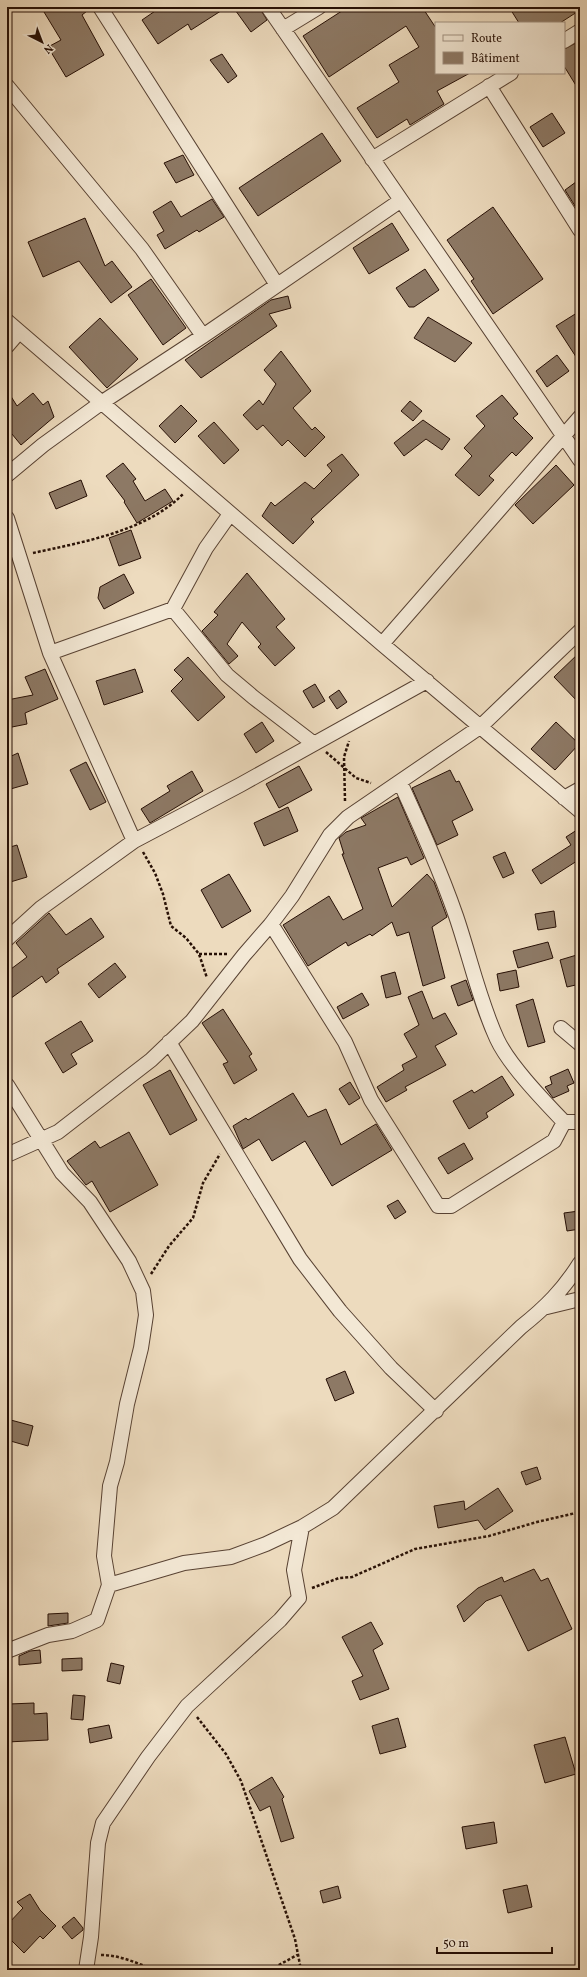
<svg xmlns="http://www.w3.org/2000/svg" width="587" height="1977" font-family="Vollkorn,serif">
  <rect width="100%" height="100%" fill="#eddbbe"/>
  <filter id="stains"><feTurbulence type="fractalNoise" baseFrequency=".005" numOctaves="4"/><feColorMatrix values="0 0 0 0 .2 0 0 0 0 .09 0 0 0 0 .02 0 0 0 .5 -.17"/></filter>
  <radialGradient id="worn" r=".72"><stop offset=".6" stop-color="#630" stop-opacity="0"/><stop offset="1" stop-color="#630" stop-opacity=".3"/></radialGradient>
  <path fill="#8d7965" stroke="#260f05" d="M52 7H92L82 15 104 55 66 77 48 47 61 40 44 12Z
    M161 7H227L191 30 188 24 158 44 142 20Z
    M233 7H259L267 20 251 32Z
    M348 7H422L436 28V73H470L437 91 444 104 410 125 407 119 377 138 357 108 399 82 389 65 419 47 406 26 329 77 303 36Z
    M509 7H580V10L560 23H519Z
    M580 41V92L564 66V49Z
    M222 54 237 76 228 83 210 60Z
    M552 113 565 133 543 147 530 127Z
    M322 133 341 161 258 216 239 188Z
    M183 155 194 175 176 183 164 163Z
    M580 179V214L565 190Z
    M212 199 224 217 199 232 197 230 165 249 157 235 164 231 153 212 171 201 181 217Z
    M493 207 543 279 493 314 471 281 474 279 447 240Z
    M85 218 105 266 112 261 132 287 111 303 79 261 43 277 28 242Z
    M392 223 409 250 369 274 353 248Z
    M425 269 439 290 414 307H409L396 288Z
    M151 279 186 328 163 345 128 295Z
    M288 296 291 308 269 314 277 326 201 378 185 360 271 300Z
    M580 311V363L556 326Z
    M428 317 472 343 455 362 414 338Z
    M100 318 138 359 107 388 69 347Z
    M281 351 311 391 293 408 312 430 315 427 325 437 305 457 288 440 282 446 263 425 257 430 243 415 259 400 263 405 276 384 264 370Z
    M557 355 569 371 547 387 536 371Z
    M7 390 17 406 33 393 43 405 48 401 54 417 21 445 7 428Z
    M502 395 518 414 513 418 533 438 516 456 512 452 489 476 494 480 479 496 455 475 472 456 464 448 485 426 476 416Z
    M410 401 422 411 413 421 401 411Z
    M181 405 197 421 175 443 159 426Z
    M423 420 450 439 442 450 426 439 404 456 394 443Z
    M214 422 239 450 224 464 198 436Z
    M342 454 359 475 311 519 314 522 293 544 262 516 271 502 275 506 305 482 314 489 332 471 327 465Z
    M123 463 136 479 133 481 145 501 165 489 173 501 137 523 124 502 125 501 106 476Z
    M556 465 574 485 533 524 515 505Z
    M81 480 87 496 56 509 49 493Z
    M131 530 141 558 119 566 109 538Z
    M247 573 285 619 276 627 295 648 275 666 258 647 261 644 242 622 227 644 238 656 229 664 202 631 218 615 214 612Z
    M124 574 134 593 104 609 98 598 100 587Z
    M580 652V704L554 677Z
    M188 657 225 697 198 721 171 691 183 679 174 670Z
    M45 669 58 699 25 713 27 724 7 728V700L33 695 25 677Z
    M135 669 143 692 104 705 96 681Z
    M315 684 325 701 313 708 303 691Z
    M339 690 347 702 337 709 329 697Z
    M262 722 274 741 256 753 244 734Z
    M556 722 579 744 555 770 531 749Z
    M18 753 28 784 7 790V758Z
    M86 762 106 802 90 810 70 770Z
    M299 766 312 790 279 808 266 784Z
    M450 770 456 782 459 781 473 810 452 821 458 835 437 845 412 788Z
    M192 771 203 791 150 823 141 809 170 791 167 786Z
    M398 797 424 858 411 865 407 857 378 868 392 907 427 874 434 882 447 917 432 927 445 978 423 986 409 932 397 936 392 922 372 936 370 934 348 946 346 942 308 966 283 925 329 896 343 920 363 909 342 854H344L339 838 346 832 366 825 361 818Z
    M288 807 298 831 264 846 254 823Z
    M580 828V859L541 884 532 870 571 845 566 837Z
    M17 845 27 877 7 883V848Z
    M505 852 514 873 503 878 493 857Z
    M229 874 251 911 222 928 201 890Z
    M554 911 556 927 538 930 535 914Z
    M49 913 66 935 91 918 104 937 57 969 59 973 46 983 42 976 7 1001V972L27 957 16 943Z
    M548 942 553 958 518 968 513 951Z
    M580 954V984L567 987 560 960Z
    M115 963 126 977 99 998 88 984Z
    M516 970 519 987 500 991 497 974Z
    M395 972 401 994 386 998 381 976Z
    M466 980 473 1000 458 1006 451 986Z
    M422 991 433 1019 445 1013 457 1034 435 1046 446 1065 405 1087 407 1090 386 1102 377 1087 404 1070 402 1065 417 1057 404 1034 419 1025 408 997Z
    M362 993 369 1005 343 1019 337 1007Z
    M533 999 545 1042 528 1047 516 1005Z
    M223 1009 252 1054 249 1056 257 1070 234 1084 223 1064 228 1062 202 1023Z
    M81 1021 93 1041 71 1054 77 1064 63 1073 45 1043Z
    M568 1069 574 1083 567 1086 569 1091 553 1098 545 1087 552 1084 550 1077Z
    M170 1070 197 1120 170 1135 143 1085Z
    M502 1076 514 1095 486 1113 488 1117 469 1129 453 1101 472 1090 474 1093Z
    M350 1082 360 1098 349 1105 339 1089Z
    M293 1093 308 1117 326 1109 341 1145 376 1124 392 1150 332 1186 305 1141 272 1161 259 1139 243 1149 233 1126 246 1118 248 1120Z
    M129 1132 158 1185 110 1212 92 1181 86 1185 67 1161 95 1141 100 1148Z
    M464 1143 473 1159 448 1174 438 1158Z
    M398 1200 406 1212 395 1219 387 1206Z
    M579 1211 580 1229 567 1231 564 1213Z
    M345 1371 354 1393 335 1401 326 1379Z
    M7 1419 33 1426 28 1446 7 1440Z
    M537 1467 541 1479 526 1485 521 1472Z
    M498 1488 513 1511 485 1530 478 1520 438 1528 434 1506 464 1501 465 1510Z
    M534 1569 541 1581 548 1578 572 1629 528 1651 501 1595 486 1601 464 1622 457 1606 478 1588 502 1577 504 1582Z
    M68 1613V1623L48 1626V1614Z
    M371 1622 383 1644 373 1650 389 1689 360 1700 352 1681 363 1676 342 1637Z
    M40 1650 41 1663 19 1665V1656L30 1651Z
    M82 1658V1670L62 1671V1659Z
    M111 1663 124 1666 120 1684 107 1681Z
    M73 1695 85 1696 83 1720 71 1719Z
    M34 1703V1714L47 1713 48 1740 7 1742V1727L10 1726 9 1704Z
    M398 1718 406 1747 380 1754 372 1726Z
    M109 1725 112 1738 90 1743 88 1729Z
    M565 1737 576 1774 545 1783 534 1745Z
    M272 1777 284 1797 282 1799 294 1838 281 1842 270 1806 260 1811 249 1791Z
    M494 1822 497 1843 466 1849 462 1827Z
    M527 1885 532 1907 508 1913 503 1890Z
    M338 1886 341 1898 323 1903 320 1891Z
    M30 1894 40 1910 56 1926 43 1939 40 1936 24 1953 7 1936V1925L23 1908 17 1902Z
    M74 1917 83 1928V1930L72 1939 62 1927Z"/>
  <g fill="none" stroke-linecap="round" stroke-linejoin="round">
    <defs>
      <path id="street" d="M100 7 277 285
        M268 7 580 460
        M283 29 319 7
        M564 41 580 31
        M7 86 142 249 203 336
        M489 86 580 230
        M372 159 511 73
        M7 321 382 644 580 811
        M7 346 19 332
        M7 475 43 445 101 403 203 336 400 201
        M230 514 206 548 173 609 227 675 253 697 313 743
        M7 518 50 653
        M382 644 580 417
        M400 782C420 826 440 870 456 916 470 957 479 1000 497 1039 509 1065 544 1101 564 1122H580
        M564 798 580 789
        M134 841 50 653 173 609
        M271 924 345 1042 371 1100 438 1206H451L554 1141 564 1122
        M7 939 41 908 134 841 240 785 427 681
        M561 1028 580 1044
        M169 1042 300 1259 340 1311 391 1368 436 1411
        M7 1085 62 1173 90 1202 129 1261 143 1291 146 1315 141 1348 127 1404 117 1462 110 1486 104 1556 109 1585 97 1620 72 1631 48 1635 7 1651
        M7 1155 58 1132 151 1060 192 1021 244 955 271 924 292 896 330 835 348 817 480 727 580 631
        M547 1307 580 1299
        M109 1585 184 1563 231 1557 266 1544 302 1527 333 1508 521 1327C546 1307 563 1290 580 1263
        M86 1970 91 1937 98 1843 103 1823 148 1757 187 1706 280 1620 299 1598 294 1570 302 1527"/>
    </defs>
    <use href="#street" stroke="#584233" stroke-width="16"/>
    <path stroke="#260f05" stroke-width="2.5" stroke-dasharray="3 2" stroke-linecap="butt" d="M33 553C83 542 148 531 184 493
      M326 752 356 778 371 783
      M345 801 344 757 349 741
      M143 852 155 873 163 894 171 926 186 938 199 954 207 978
      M199 954H227
      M151 1274 169 1246 193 1218 203 1183 220 1154
      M312 1588 339 1578 352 1577 415 1549 489 1536 537 1522 580 1512
      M197 1717 226 1754 241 1781 295 1939 301 1970
      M101 1955C120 1955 137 1963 154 1970
      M270 1970 297 1955"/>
    <use href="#street" stroke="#f3e8d5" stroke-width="14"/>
  </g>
  <rect width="587" height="1977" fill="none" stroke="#eddbbe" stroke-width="24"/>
  <rect x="8" y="8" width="571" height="1961" fill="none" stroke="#260f05" stroke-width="2"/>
  <rect x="12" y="12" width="563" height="1953" fill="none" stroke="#260f05"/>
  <rect x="435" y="22" width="130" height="52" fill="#f3e8d5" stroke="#a19182"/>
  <rect x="443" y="35" width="20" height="6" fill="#f3e8d5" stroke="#a19182"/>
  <text x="471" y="42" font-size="12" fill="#260f05">Route</text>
  <rect x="443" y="52" width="20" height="12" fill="#8d7965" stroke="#a19182"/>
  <text x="471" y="62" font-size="12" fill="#260f05">Bâtiment</text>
  <g transform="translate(42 42) rotate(138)" stroke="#f3e8d5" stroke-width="3" paint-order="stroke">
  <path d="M0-3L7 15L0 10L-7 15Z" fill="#260f05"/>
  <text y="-6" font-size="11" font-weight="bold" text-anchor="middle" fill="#260f05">N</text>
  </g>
  <path d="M437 1947v6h115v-6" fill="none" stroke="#260f05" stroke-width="2"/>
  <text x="443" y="1947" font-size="12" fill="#260f05" stroke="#f3e8d5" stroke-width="3" paint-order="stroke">50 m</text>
  <rect width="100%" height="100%" filter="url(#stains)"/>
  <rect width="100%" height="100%" fill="url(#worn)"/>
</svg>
